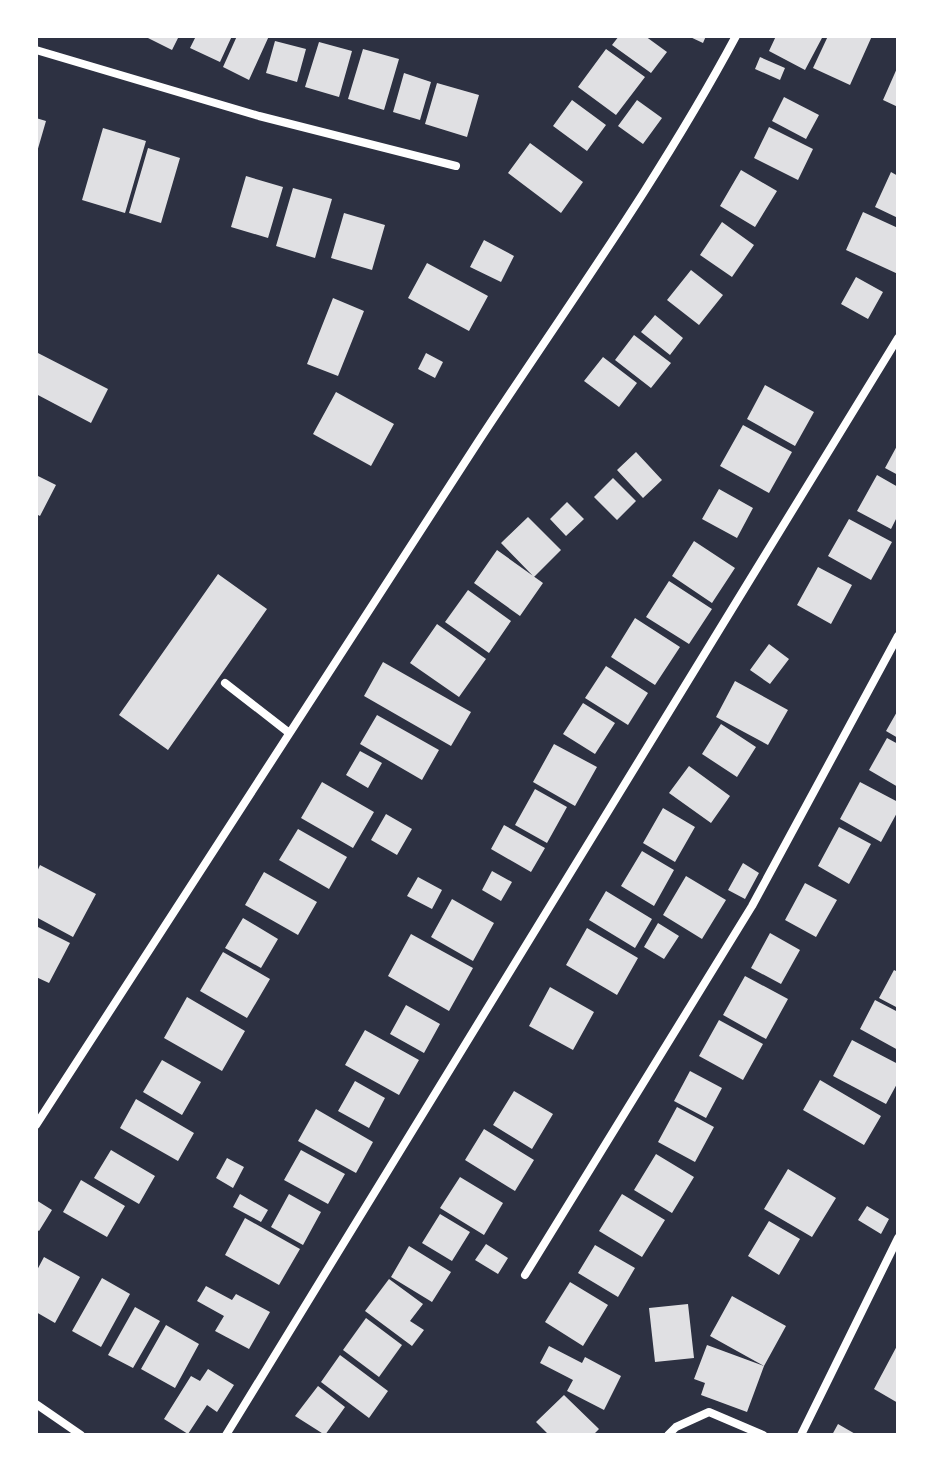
<svg xmlns="http://www.w3.org/2000/svg" width="934" height="1471" font-family="Jost,sans-serif">
  <rect width="100%" height="100%" fill="#2d3142"/>
  <path fill="#e0e0e3" d="M144 36H179L172 50Z
    M196 36H232L220 62 190 48Z
    M237 36H269L249 80 223 67Z
    M619 36H645L667 52 651 73 612 45Z
    M688 36H706L703 43Z
    M776 36H823L805 70 769 51Z
    M828 36H872L850 85 813 68Z
    M275 41 306 49 297 82 266 73Z
    M319 42 352 51 339 97 305 87Z
    M363 49 399 59 384 110 348 99Z
    M606 49 645 77 616 115 578 87Z
    M760 57 785 68 780 80 755 69Z
    M898 66V107L883 100Z
    M404 73 431 82 420 120 393 112Z
    M437 83 479 95 467 137 425 124Z
    M784 97 819 115 806 139 772 121Z
    M572 100 606 125 587 151 553 126Z
    M637 100 662 118 643 144 618 126Z
    M36 118 46 121 37 152H36Z
    M769 127 813 149 798 180 754 158Z
    M103 128 146 141 125 213 82 200Z
    M530 143 583 182 561 213 508 173Z
    M148 148 180 158 161 223 129 213Z
    M741 170 777 191 755 227 720 206Z
    M891 172 898 176V218L875 207Z
    M246 176 283 187 268 238 231 227Z
    M293 188 332 199 315 258 276 246Z
    M863 212 898 228V274L846 250Z
    M344 213 385 225 372 270 331 258Z
    M722 222 754 245 732 277 700 255Z
    M484 240 514 256 501 282 470 267Z
    M427 263 488 296 469 331 408 298Z
    M691 270 723 295 699 325 667 300Z
    M856 277 883 292 868 319 841 304Z
    M333 298 364 311 338 376 307 364Z
    M655 315 683 338 670 355 641 332Z
    M634 335 671 363 651 388 615 360Z
    M36 352 108 389 91 423 36 394Z
    M426 353 443 362 435 378 418 369Z
    M603 357 637 383 619 407 584 381Z
    M765 385 814 412 795 446 747 419Z
    M336 392 394 424 371 466 313 434Z
    M743 425 792 452 769 493 720 466Z
    M898 444V475L885 468Z
    M636 452 662 480 643 498 617 470Z
    M36 475 56 485 40 516 36 514Z
    M877 475 898 487V515L891 529 857 511Z
    M613 478 636 501 617 520 594 497Z
    M719 489 753 508 737 538 702 519Z
    M567 502 584 519 566 536 550 519Z
    M528 517 561 550 534 577 501 543Z
    M849 519 892 542 871 580 828 556Z
    M694 541 735 568 712 603 672 576Z
    M497 550 543 583 520 616 474 583Z
    M818 567 852 585 831 624 797 605Z
    M218 574 267 609 168 750 119 715Z
    M669 581 712 609 689 644 646 617Z
    M468 590 511 621 489 653 445 622Z
    M635 618 680 647 655 685 611 657Z
    M437 624 486 659 459 697 410 663Z
    M769 644 789 659 770 684 750 670Z
    M383 662 471 712 451 746 364 696Z
    M606 666 648 693 628 725 585 698Z
    M735 681 788 710 768 745 716 717Z
    M583 703 615 723 595 754 563 734Z
    M898 710V738L886 731Z
    M377 715 439 750 422 780 360 744Z
    M721 724 756 747 737 777 702 754Z
    M887 738 898 744V787L869 770Z
    M554 744 597 767 575 806 533 782Z
    M360 751 382 763 368 788 346 775Z
    M689 766 730 796 711 823 669 793Z
    M322 782 374 812 353 848 301 818Z
    M860 782 898 802V811L881 842 840 819Z
    M535 789 567 807 547 843 515 825Z
    M663 808 695 827 675 862 643 843Z
    M386 814 412 829 397 855 371 840Z
    M504 825 545 848 531 872 491 849Z
    M839 827 871 844 849 884 818 866Z
    M298 829 347 857 329 889 279 860Z
    M642 851 674 870 654 906 621 886Z
    M743 863 759 873 745 899 728 890Z
    M40 865 96 894 73 937 36 917V874Z
    M492 871 512 882 501 901 482 890Z
    M264 872 317 902 298 935 245 905Z
    M686 876 726 900 702 939 663 915Z
    M418 877 442 890 432 909 407 896Z
    M805 883 837 900 816 937 785 920Z
    M606 891 652 919 635 948 589 920Z
    M452 899 494 923 473 961 431 937Z
    M243 918 278 939 261 968 225 948Z
    M658 923 679 936 664 959 644 947Z
    M36 926 70 943 49 983 36 977Z
    M587 928 638 958 617 995 566 965Z
    M770 933 800 950 781 984 751 968Z
    M411 934 473 968 449 1011 388 976Z
    M223 952 270 979 247 1018 200 991Z
    M894 970 898 972V1008L879 998Z
    M745 976 788 999 766 1039 723 1015Z
    M550 987 594 1012 573 1050 529 1026Z
    M187 997 245 1031 222 1071 164 1038Z
    M875 1000 898 1012V1050L860 1029Z
    M406 1005 440 1024 424 1053 390 1034Z
    M719 1020 763 1044 743 1080 699 1056Z
    M365 1030 419 1060 399 1095 345 1065Z
    M852 1040 898 1064V1082L886 1104 833 1076Z
    M162 1060 201 1082 182 1115 143 1092Z
    M690 1071 722 1088 706 1118 674 1101Z
    M820 1080 881 1116 864 1145 803 1110Z
    M355 1081 385 1098 369 1128 338 1111Z
    M514 1091 553 1114 532 1149 493 1125Z
    M136 1099 194 1133 178 1161 120 1128Z
    M677 1107 714 1127 695 1162 658 1142Z
    M316 1109 373 1142 356 1173 298 1141Z
    M484 1129 534 1160 515 1191 465 1160Z
    M111 1150 155 1176 139 1204 94 1178Z
    M301 1150 345 1174 328 1204 284 1180Z
    M656 1154 694 1177 672 1213 634 1190Z
    M227 1158 244 1167 233 1188 216 1178Z
    M788 1169 836 1198 812 1237 764 1209Z
    M460 1177 503 1203 484 1235 440 1208Z
    M81 1180 125 1206 107 1237 63 1212Z
    M240 1194 268 1210 261 1222 233 1207Z
    M289 1194 321 1212 303 1245 271 1227Z
    M622 1194 665 1220 642 1257 599 1231Z
    M36 1200 52 1210 39 1231 36 1229Z
    M867 1206 889 1219 881 1234 858 1220Z
    M440 1214 470 1232 452 1261 422 1243Z
    M245 1218 300 1249 279 1285 225 1255Z
    M769 1221 800 1239 779 1275 748 1256Z
    M486 1244 508 1258 498 1274 475 1260Z
    M595 1245 635 1268 618 1297 578 1273Z
    M409 1246 451 1272 432 1302 391 1277Z
    M44 1257 80 1277 55 1323 36 1312V1272Z
    M102 1278 130 1294 101 1347 72 1331Z
    M389 1279 423 1304 410 1321 424 1330 412 1346 365 1311Z
    M570 1282 608 1305 583 1346 545 1322Z
    M206 1286 232 1300 236 1294 270 1312 249 1349 215 1331 224 1316 197 1301Z
    M732 1296 786 1326 764 1366 710 1336Z
    M688 1304 694 1358 655 1362 649 1308Z
    M135 1307 160 1321 133 1368 108 1355Z
    M366 1318 402 1345 379 1377 343 1350Z
    M166 1325 199 1344 175 1388 141 1369Z
    M898 1344V1403L874 1389Z
    M707 1345 764 1366 747 1412 701 1395 705 1383 694 1379Z
    M549 1346 582 1363 585 1357 621 1376 604 1410 567 1391 573 1380 540 1363Z
    M340 1355 388 1391 369 1418 321 1382Z
    M208 1369 234 1385 217 1412 207 1405 188 1434 164 1419 191 1376 200 1381Z
    M318 1386 345 1407 325 1435 295 1416Z
    M564 1395 599 1429 593 1435H549L536 1422Z
    M838 1424 857 1435H832Z"/>
  <g fill="none" stroke-linecap="round" stroke-linejoin="round">
    <path stroke="#fff" stroke-width="8" d="M36 50 259 116 456 166
      M225 683 288 732
      M36 1125C182 897 329 669 478 442 566 308 660 178 736 36
      M525 1275 752 906 898 636
      M36 1404 81 1435
      M226 1435 898 338
      M668 1435 676 1427 709 1412 763 1435
      M801 1435 898 1238"/>
  </g>
  <rect width="934" height="1471" fill="none" stroke="#ffffff" stroke-width="76"/>
</svg>
